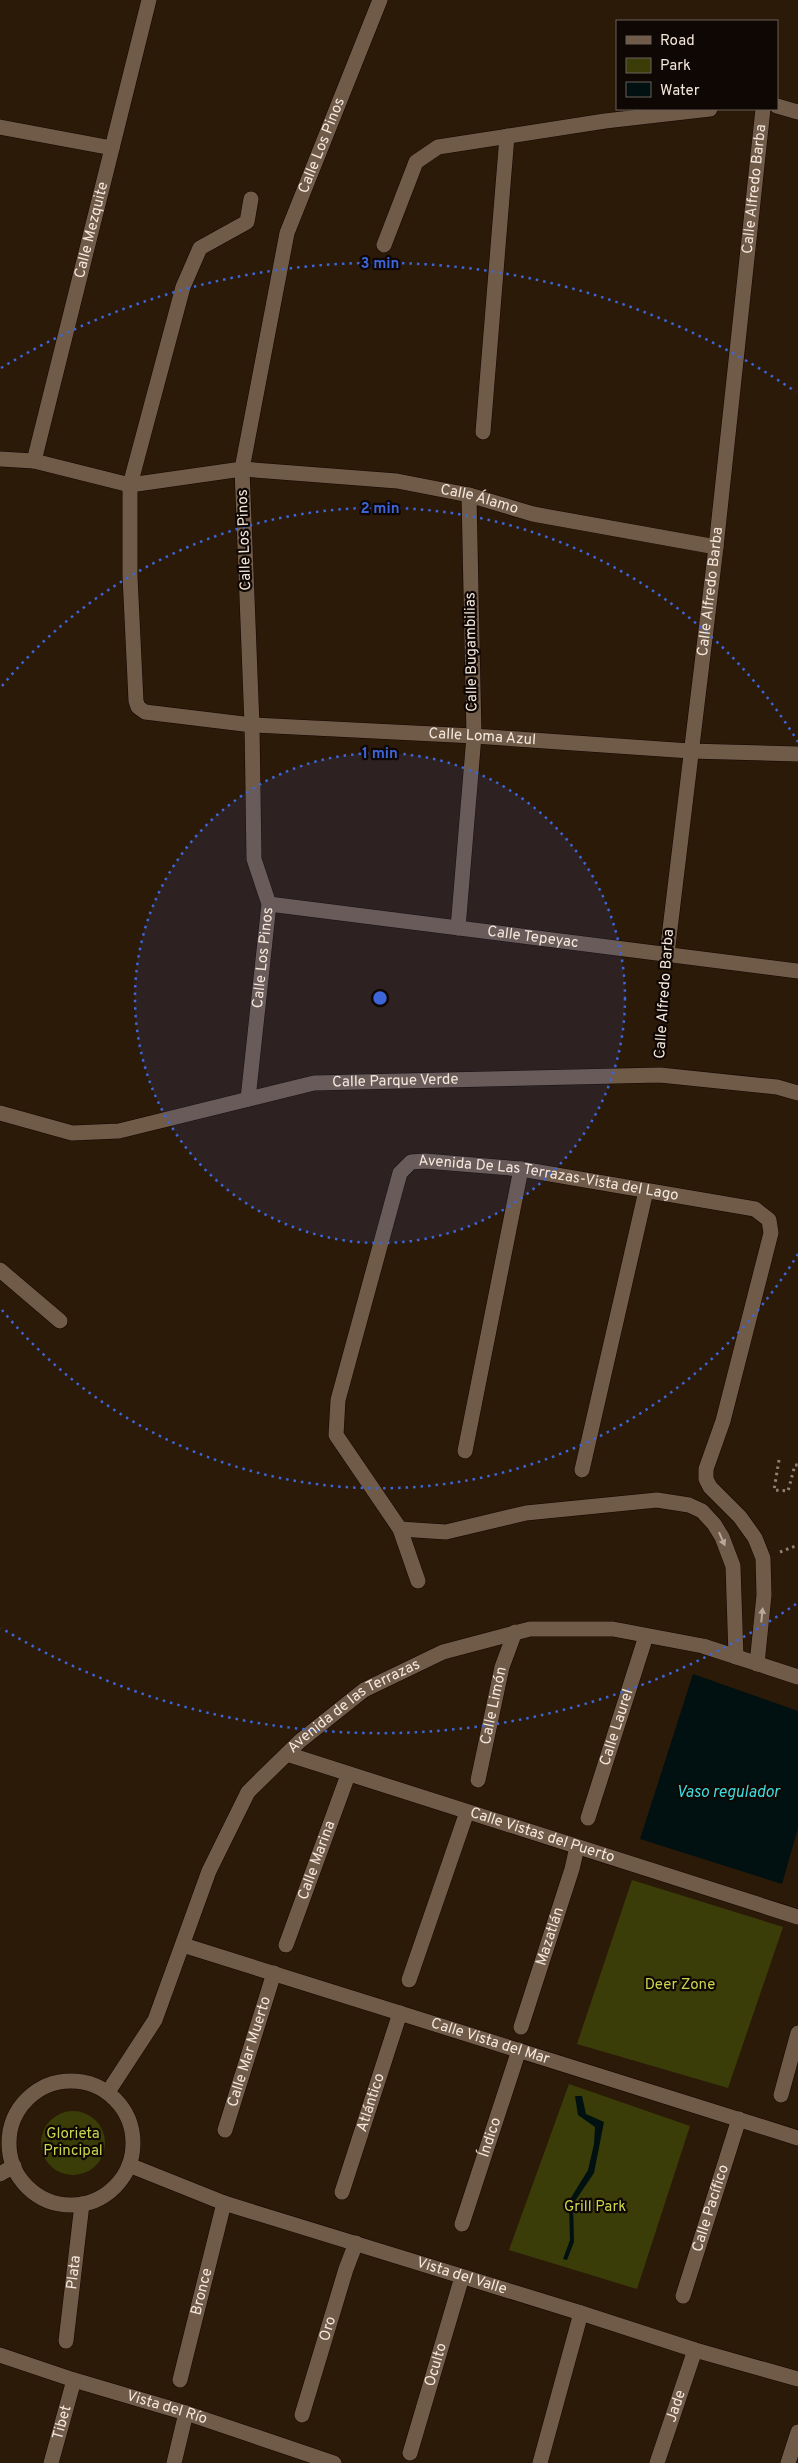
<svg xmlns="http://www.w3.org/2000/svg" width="798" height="2463" font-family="Overpass,sans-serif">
  <rect width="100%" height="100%" fill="#2c1a09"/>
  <path fill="#3a3d08" d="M632 1880 783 1927 728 2088 577 2044Z
    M569 2084 690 2126 637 2289 509 2250Z
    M41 2143a32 32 0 1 1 64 0a32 32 0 1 1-64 0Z"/>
  <path fill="#011111" d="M693 1674 798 1711V1828L782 1884 640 1839Z
    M575 2096H582L586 2114 604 2122 594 2173 573 2204 574 2242 567 2260 563 2259 570 2240 569 2201 588 2170 594 2144 595 2127 578 2115Z"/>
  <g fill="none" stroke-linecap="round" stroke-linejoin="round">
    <defs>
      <g id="minor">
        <path d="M777 106 798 112"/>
        <path d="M0 127 112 148"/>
        <path id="s1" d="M251 199 247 222 200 248 183 287 130 485V576L136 701 138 707 145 712 252 725 474 736 690 751 798 754"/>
        <path d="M384 245 416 162 438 147 605 121 710 109"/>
        <path d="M483 432 507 136"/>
        <path id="s2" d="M0 459 34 461 130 485 242 469 397 481 469 495 533 514 716 547"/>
        <path id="s3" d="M34 461 149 0"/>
        <path id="s4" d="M269 904 798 971"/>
        <path d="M458 928 474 736 469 495"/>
        <path id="s5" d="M667 954 716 547 763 109"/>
        <path id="s6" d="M248 1099 269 904 254 859 252 725 242 469 287 233 380 0"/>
        <path id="s7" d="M0 1113 72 1133 119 1131 314 1083 660 1075 777 1087 798 1093"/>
        <path d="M0 1270 60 1321"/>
        <path d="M465 1451 521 1169"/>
        <path d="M582 1470 646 1191"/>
        <path d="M400 1529 418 1581"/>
        <path id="s8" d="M736 1657 733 1566 722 1537 714 1524 702 1511 689 1505 657 1500 526 1513 446 1532 400 1529 336 1435 338 1400 400 1173 411 1162 425 1161 521 1169 755 1209 769 1220 771 1233 723 1421 706 1469V1479L710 1487 740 1517 755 1538 763 1558 764 1595 757 1664"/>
        <path id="s9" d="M287 1754 798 1917"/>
        <path id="s10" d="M478 1780 502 1667 515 1632"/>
        <path id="s11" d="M588 1818 646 1636"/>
        <path id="s12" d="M183 1945 798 2138"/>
        <path id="s13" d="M286 1945 348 1775"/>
        <path d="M409 1980 467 1812"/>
        <path id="s14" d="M521 2027 572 1869 577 1847"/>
        <circle cx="71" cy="2143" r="62"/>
        <path id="s15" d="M108 2092 155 2020 209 1871 248 1792 300 1741 364 1690 443 1652 530 1629H613L703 1646 798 1677"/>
        <path d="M781 2095 798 2033"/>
        <path id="s16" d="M225 2130 274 1973"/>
        <path id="s17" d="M129 2165 224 2203 581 2313 695 2350 798 2379"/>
        <path d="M0 2174 14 2166"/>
        <path id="s18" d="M342 2192 400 2013"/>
        <path id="s19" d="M462 2224 519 2050"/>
        <path id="s20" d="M683 2296 739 2119"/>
        <path id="s21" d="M66 2341 82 2204"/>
        <path id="s22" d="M0 2355 74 2380 186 2413 334 2463"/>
        <path id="s23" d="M180 2380 224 2203"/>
        <path id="s24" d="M302 2415 346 2269 356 2243"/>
        <path id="s25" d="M410 2453 462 2277"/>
        <path id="s26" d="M51 2463 74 2380"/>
        <path d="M174 2463 186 2413"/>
        <path d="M540 2463 581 2313"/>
        <path id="s27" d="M657 2463 695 2350"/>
        <path d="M788 2463 798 2432"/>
      </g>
    </defs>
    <use href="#minor" stroke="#140500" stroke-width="16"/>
    <path stroke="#918173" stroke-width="3" stroke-dasharray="2.5 4" stroke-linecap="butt" d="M660 1059 666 971
      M779 1460 774 1490 788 1491 795 1465H798
      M780 1552 798 1545"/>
    <use href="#minor" stroke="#705b48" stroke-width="15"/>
  </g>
  <defs><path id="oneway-solid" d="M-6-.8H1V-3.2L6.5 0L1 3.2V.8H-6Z" transform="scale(1.25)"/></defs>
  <g fill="#b9a899">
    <use href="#oneway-solid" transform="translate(722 1539) rotate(66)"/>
    <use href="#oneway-solid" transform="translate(762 1615) rotate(-84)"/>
  </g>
  <circle cx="380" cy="998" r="245" fill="#3d65d9" fill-opacity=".12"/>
  <g fill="none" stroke="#3d65d9" stroke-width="2.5" stroke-dasharray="2.5 5">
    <circle cx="380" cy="998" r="245"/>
    <path d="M798 1254A490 490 0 0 1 2 1310M2 686A490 490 0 0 1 798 742"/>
    <path d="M796 1604A735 735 0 0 1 1 1628M1 368A735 735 0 0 1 796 392"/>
  </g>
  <g text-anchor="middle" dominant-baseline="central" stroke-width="4.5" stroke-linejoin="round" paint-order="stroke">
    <g font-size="15" fill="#f4e7dc" stroke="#0f0703">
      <text stroke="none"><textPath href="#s6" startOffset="968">Calle Los Pinos</textPath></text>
      <text stroke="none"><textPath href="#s5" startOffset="770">Calle Alfredo Barba</textPath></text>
      <text stroke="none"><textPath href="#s3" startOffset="238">Calle Mezquite</textPath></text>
      <text stroke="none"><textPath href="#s2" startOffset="486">Calle Álamo</textPath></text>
      <text transform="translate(245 540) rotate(-92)">Calle Los Pinos</text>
      <text stroke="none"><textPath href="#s5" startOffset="365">Calle Alfredo Barba</textPath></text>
      <text transform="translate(472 652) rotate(-91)">Calle Bugambilias</text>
      <text stroke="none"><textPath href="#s1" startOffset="894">Calle Loma Azul</textPath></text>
      <text stroke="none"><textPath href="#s4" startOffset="266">Calle Tepeyac</textPath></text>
      <text stroke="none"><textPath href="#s6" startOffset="142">Calle Los Pinos</textPath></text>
      <text transform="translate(665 994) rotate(-86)">Calle Alfredo Barba</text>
      <text stroke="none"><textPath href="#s7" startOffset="404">Calle Parque Verde</textPath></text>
      <text stroke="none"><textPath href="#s8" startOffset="1000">Avenida De Las Terrazas-Vista del Lago</textPath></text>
      <text stroke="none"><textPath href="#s10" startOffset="76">Calle Limón</textPath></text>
      <text stroke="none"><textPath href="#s15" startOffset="470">Avenida de las Terrazas</textPath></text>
      <text stroke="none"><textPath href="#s11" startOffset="95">Calle Laurel</textPath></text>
      <text stroke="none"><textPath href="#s9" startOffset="268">Calle Vistas del Puerto</textPath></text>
      <text stroke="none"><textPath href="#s13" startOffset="90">Calle Marina</textPath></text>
      <text stroke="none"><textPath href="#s14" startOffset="95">Mazatlán</textPath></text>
      <text stroke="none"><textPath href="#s12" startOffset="322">Calle Vista del Mar</textPath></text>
      <text stroke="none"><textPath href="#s16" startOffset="82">Calle Mar Muerto</textPath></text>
      <text stroke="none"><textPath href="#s18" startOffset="94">Atlántico</textPath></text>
      <text stroke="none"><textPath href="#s19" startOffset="91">Índico</textPath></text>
      <text stroke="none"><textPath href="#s20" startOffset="92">Calle Pacífico</textPath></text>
      <text stroke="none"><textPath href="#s21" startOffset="69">Plata</textPath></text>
      <text stroke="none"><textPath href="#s17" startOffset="351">Vista del Valle</textPath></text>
      <text stroke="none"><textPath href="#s23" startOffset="91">Bronce</textPath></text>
      <text stroke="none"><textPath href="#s24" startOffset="90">Oro</textPath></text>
      <text stroke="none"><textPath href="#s25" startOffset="92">Oculto</textPath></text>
      <text stroke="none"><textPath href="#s27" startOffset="60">Jade</textPath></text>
      <text stroke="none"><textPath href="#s22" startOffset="175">Vista del Río</textPath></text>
      <text stroke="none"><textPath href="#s26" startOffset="42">Tibet</textPath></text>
    </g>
    <g font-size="15" fill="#cad54b" stroke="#0f0703">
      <text x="680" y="1985">Deer Zone</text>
      <text x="73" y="2134">Glorieta<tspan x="73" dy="17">Principal</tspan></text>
      <text x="595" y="2207">Grill Park</text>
    </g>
    <g font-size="16" font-style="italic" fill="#3dddde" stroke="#0f0703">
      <text x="728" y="1793">Vaso regulador</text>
    </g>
  </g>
  <circle cx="380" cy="998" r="8" fill="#3d65d9" stroke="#0f0703" stroke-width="2.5"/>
  <g font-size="15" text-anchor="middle" font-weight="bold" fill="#3d65d9" stroke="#0f0703" stroke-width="4.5" stroke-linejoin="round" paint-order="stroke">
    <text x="380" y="268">3 min</text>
    <text x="380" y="513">2 min</text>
    <text x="380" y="758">1 min</text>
  </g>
  <rect x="616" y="20" width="162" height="90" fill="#0f0703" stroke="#6b615a"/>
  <rect x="626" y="36" width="25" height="8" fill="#705b48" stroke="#6b615a"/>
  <text x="660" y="45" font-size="15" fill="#f4e7dc">Road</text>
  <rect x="626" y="58" width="25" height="15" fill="#3a3d08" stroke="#6b615a"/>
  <text x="660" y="70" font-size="15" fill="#f4e7dc">Park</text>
  <rect x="626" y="82" width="25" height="15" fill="#011111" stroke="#6b615a"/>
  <text x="660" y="95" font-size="15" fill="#f4e7dc">Water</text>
</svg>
